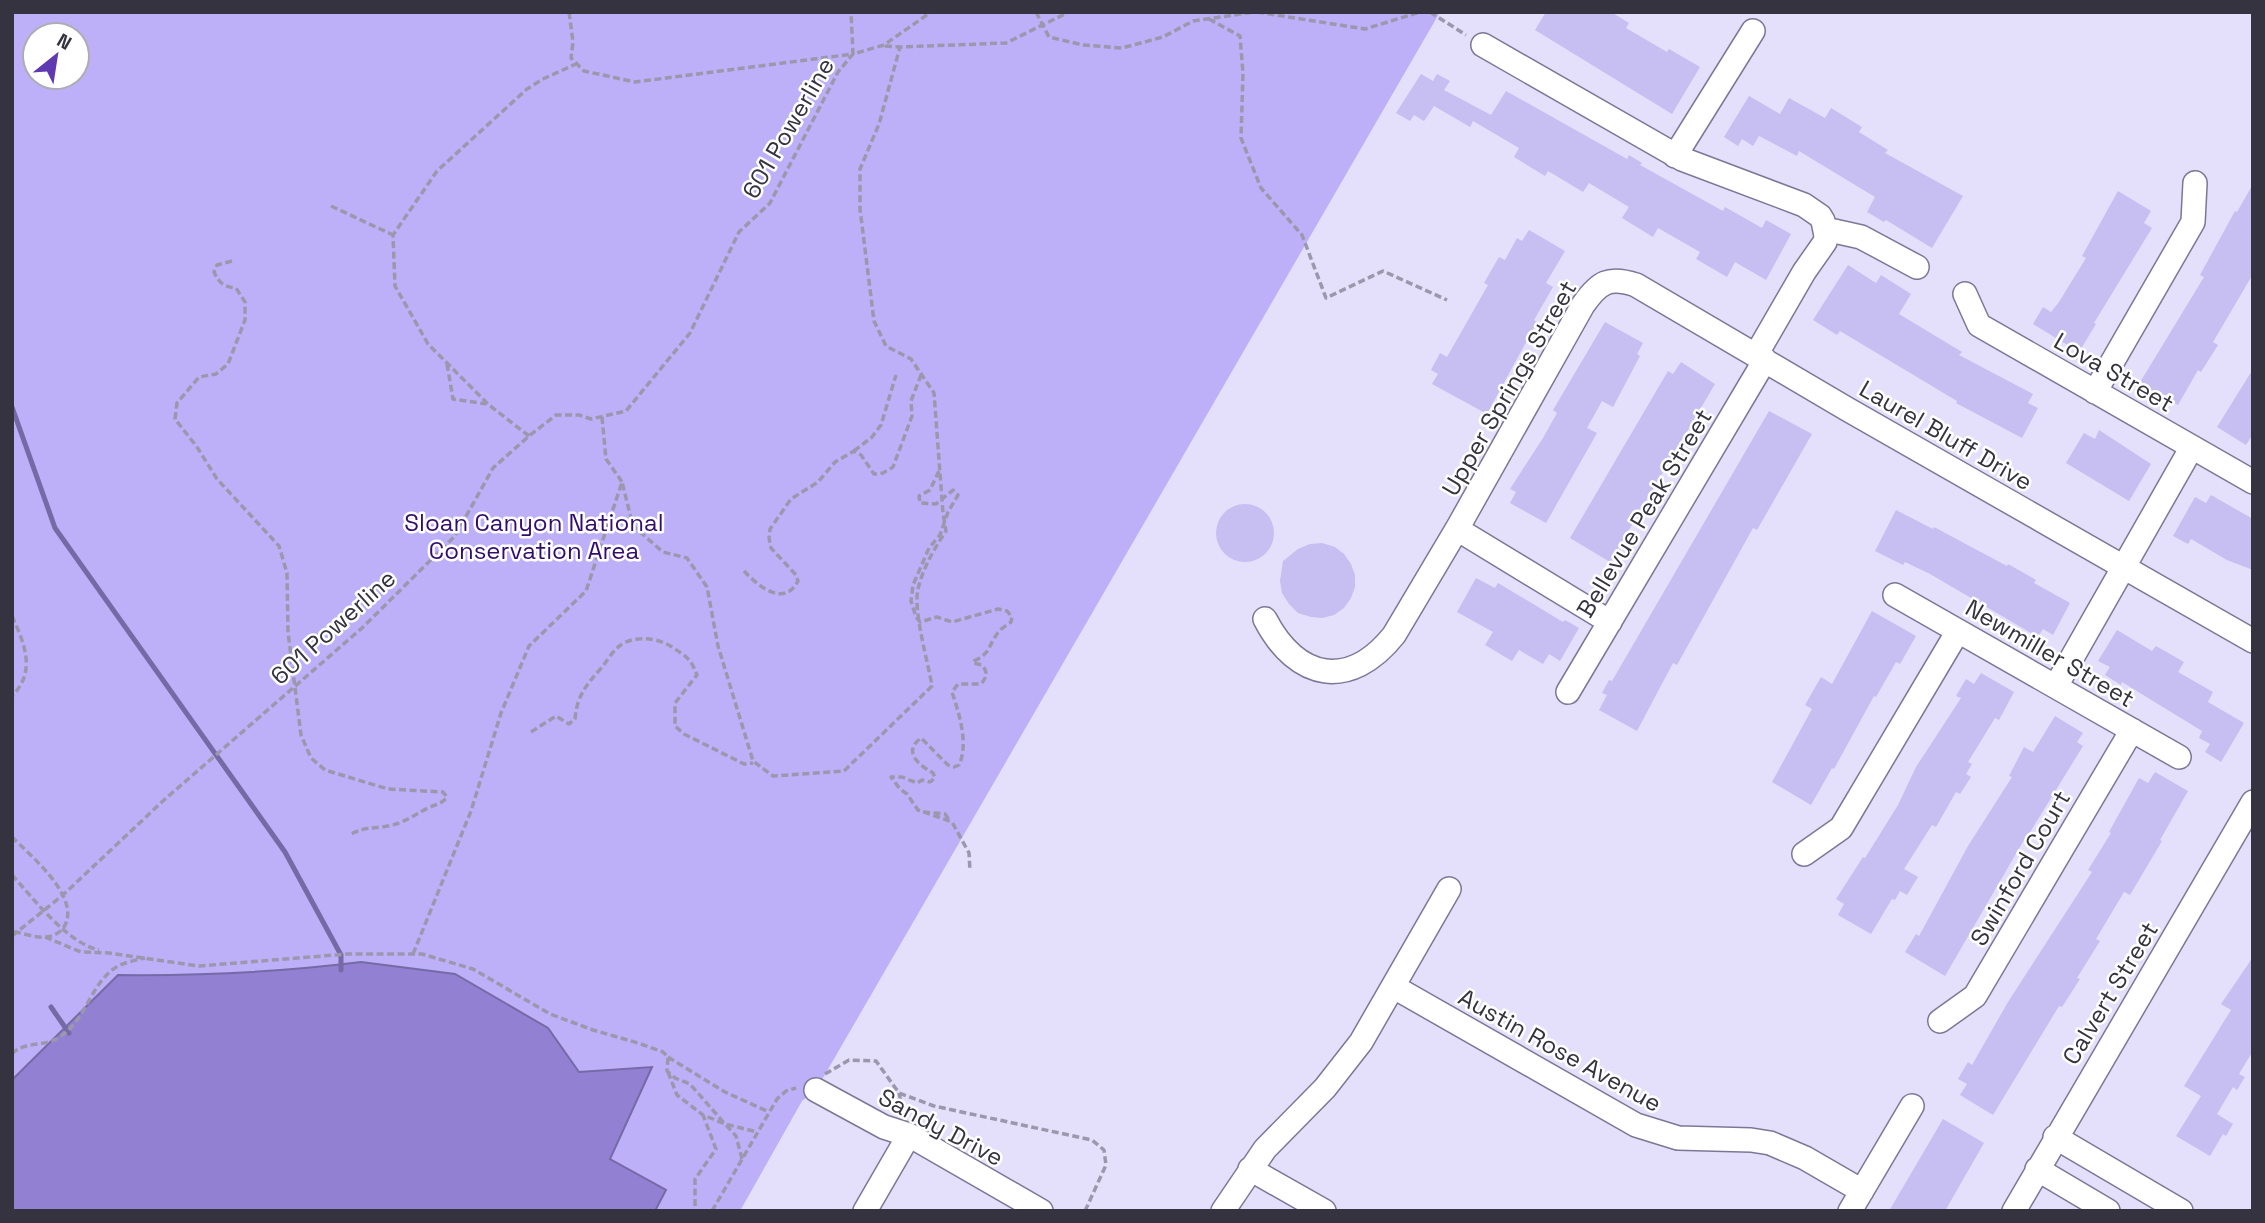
<svg xmlns="http://www.w3.org/2000/svg" width="2265" height="1223" font-family="'Space Grotesk',sans-serif">
  <rect width="100%" height="100%" fill="#e4e0fb"/>
  <path fill="#bdb0f8" fill-rule="evenodd" d="M12 12H1440L816 1090 802 1101 740 1211H12ZM35 35H77V77H35Z"/>
  <path fill="#9281d2" stroke="#766aa6" stroke-width="2" d="M361 962 455 974 548 1028 579 1072 652 1067 610 1159 666 1190 655 1211H12V1080L118 975C200 976 280 972 361 962Z"/>
  <g fill="none" stroke-linecap="round" stroke-linejoin="round">
    <path stroke="#766aa6" stroke-width="5" d="M12 407 55 528 285 852 341 955V970
      M51 1007 69 1033"/>
  </g>
  <path fill="#c7bef1" d="M1546 12H1611L1629 23 1626 28 1667 52 1669 49 1700 67 1672 114 1535 30Z
    M1421 74 1433 81 1437 74 1450 81 1444 90 1491 115 1506 91 1627 159 1629 155 1642 163 1640 165 1723 211 1725 207 1762 228 1766 220 1791 234 1766 280 1735 262 1727 277 1696 259 1700 252 1658 228 1653 237 1622 218 1629 207 1589 183 1583 192 1548 171 1545 176 1514 157 1519 148 1473 121 1470 127 1434 106 1424 121 1414 115 1410 121 1396 113Z
    M1749 96 1780 114 1789 98 1825 118 1831 108 1862 127 1859 132 1888 150 1885 153 1963 196 1932 248 1886 220 1884 222 1867 212 1875 197 1799 151 1797 156 1759 136 1753 146 1742 139 1738 146 1724 137Z
    M2253 184V274L2213 342 2218 345 2201 372 2198 370 2178 405 2139 384 2204 277 2200 275 2235 211 2237 212Z
    M2118 191 2151 211 2144 223 2152 228 2094 323 2096 324 2079 352 2033 324 2043 307 2051 312 2059 302 2086 258 2082 256Z
    M1529 230 1565 251 1546 283 1553 287 1534 320 1537 322 1487 414 1432 384 1438 374 1431 370 1440 353 1447 357 1488 285 1484 283 1499 257 1505 260 1517 238 1522 241Z
    M1848 265 1876 283 1881 275 1911 294 1899 314 1962 352 1959 355 2033 394 2028 403 2038 408 2022 438 1956 403 1957 401 1840 331 1837 335 1813 320Z
    M1605 322 1643 343 1637 354 1640 356 1613 407 1602 401 1587 428 1597 433 1546 523 1510 503 1516 492 1510 489 1543 438 1557 413 1553 410Z
    M1681 362 1715 384 1610 562 1570 538 1668 371 1673 374Z
    M2253 369V434L2246 445 2217 427Z
    M1769 411 1812 434 1757 530 1753 528 1677 665 1673 663 1637 731 1599 710 1607 695 1602 693 1609 680 1612 681Z
    M2099 430 2151 464 2129 501 2066 463 2084 433 2095 439Z
    M2211 495 2253 519V570L2227 560 2191 539 2188 544 2173 536 2195 497 2206 503Z
    M1216 533a29 29 0 1 1 58 0a29 29 0 1 1-58 0Z
    M1896 510 1933 529 1934 527 2007 566 2008 564 2036 580 2034 583 2070 603 2053 635 2043 629 2038 637 1930 574 1905 562 1903 565 1875 551Z
    M1322 543 1335 547 1344 554 1351 564 1355 575V587L1351 598 1344 608 1334 615 1322 618 1311 617 1298 613 1289 604 1282 593 1280 581 1283 561 1298 549 1310 544Z
    M1476 578 1495 588 1498 583 1563 622 1565 620 1579 628 1560 661 1549 654 1543 664 1519 650 1512 661 1485 645 1493 632 1457 612Z
    M1872 611 1916 636 1900 664 1896 662 1876 697 1874 696 1834 769 1832 768 1811 805 1772 782 1812 709 1805 705 1821 677 1832 684Z
    M2117 630 2152 651 2156 646 2184 662 2178 672 2213 692 2208 702 2244 723 2221 762 2205 752 2210 744 2199 738 2202 731 2122 682 2121 685 2105 675 2110 667 2098 661Z
    M1981 673 2014 692 1999 720 1995 718 1968 762 1972 764 1966 774 1971 777 1960 794 1956 792 1936 827 1932 825 1904 869 1918 877 1907 895 1900 891 1895 900 1892 899 1871 934 1838 915 1844 904 1836 899 1863 857 1865 858 1898 805 1916 767 1961 698 1956 696 1966 679 1974 684Z
    M2055 716 2083 733 2077 742 2083 746 2029 834 2028 833 1945 976 1905 952 1916 934 1919 936 1968 846 2012 777 2009 776 2024 747 2033 752Z
    M2155 772 2188 791 2160 840 2162 841 2130 895 2124 892 2096 939 2100 941 2077 978 2080 979 2062 1007 2059 1006 1993 1115 1960 1095 1967 1084 1958 1079 1968 1062 1972 1065 2008 1002 2092 872 2088 870 2111 833 2109 832 2139 778 2148 783Z
    M2253 957V1051L2239 1074 2245 1077 2237 1090 2233 1087 2217 1114 2233 1124 2226 1136 2223 1134 2210 1156 2176 1136 2201 1096 2184 1086 2231 1010 2221 1004Z
    M1943 1119 1984 1143 1945 1211H1889Z"/>
  <g fill="none" stroke-linecap="round" stroke-linejoin="round">
    <defs>
      <path id="minor" d="M1483 45 1682 159 1804 205 1820 216 1823 221 1826 236 1825 242 1804 272 1756 355
        M1675 156 1753 31
        M1825 229 1861 237 1917 267
        M1965 294 1979 325 2253 482
        M2095 392 2193 222 2195 183
        M1457 529 1610 622
        M1895 595 2179 757
        M1265 619C1297 681 1350 690 1394 635L1457 529 1583 305C1599 282 1609 276 1636 285L1847 409 2253 641
        M2056 686 2192 447
        M1568 692 1765 360
        M1804 854 1841 828 1958 631
        M1394 987 1636 1125 1678 1138 1751 1140 1770 1143 1805 1158 1862 1191
        M1940 1021 1975 996 2132 730
        M816 1090 884 1127 909 1135 1041 1211
        M2055 1137 2181 1211
        M1250 1169 1324 1211
        M2037 1169 2108 1211
        M865 1211 909 1135
        M1223 1211 1265 1149 1325 1088 1361 1042 1449 889
        M1850 1211 1912 1106
        M2014 1211 2253 802"/>
    </defs>
    <use href="#minor" stroke="#7c7796" stroke-width="26"/>
    <path stroke="#9b98ad" stroke-width="3.5" stroke-dasharray="7 3.5" stroke-linecap="butt" d="M569 12 573 42 571 58 584 71 635 82 853 54 851 12
      M1036 12 1049 37 1083 45 1122 48 1163 37 1193 21 1254 12
      M1257 12 1365 29 1420 12
      M1430 12 1466 35
      M1209 19 1240 36 1243 73 1241 138 1261 188 1302 235 1326 298 1383 271 1447 300
      M885 46 900 47
      M331 206 393 235
      M232 261 217 265 214 272C219 283 224 287 236 288L245 302V320L228 364 216 374 199 377 177 403 175 419 197 447 217 479 279 546 287 573 288 632 301 735 311 758 325 770 388 789 443 792 447 797C442 804 436 804 428 808 414 815 404 823 388 826 372 829 367 826 351 834
      M447 364 453 399 486 404
      M602 417 606 459 622 482
      M529 436 489 405 428 344 395 286 393 235 437 171 527 89 543 79 576 64
      M854 451 872 437 881 425 896 375
      M939 471 930 490 919 496 920 503 936 504 953 490 958 495 948 512 940 535 929 548 913 585 911 601 916 617 920 622 937 617 952 622 998 609 1007 611 1012 617 1011 622C1007 625 1000 629 997 634 988 646 991 653 974 661L973 663 982 665C988 672 987 677 981 684H958L952 692C959 713 969 744 959 765L954 767 948 765 921 738C902 752 919 765 933 773L935 778 930 782 922 780 917 783 902 777H891L900 789 907 794 918 810 952 822 969 853 970 871
      M744 571C758 586 784 608 798 581L796 575 771 548 769 538 770 529 791 499 818 482 835 462 854 451 861 455 874 474 883 473 893 467 912 416 911 401 921 375
      M12 616C24 643 37 671 12 696
      M531 732 556 716 569 724 575 719C577 695 587 684 603 666 607 661 611 654 616 649 630 634 657 637 672 647 687 657 691 659 697 675L675 703V726L684 734 744 764 753 763
      M923 812 945 814 950 821
      M12 837C31 856 82 898 64 927 60 933 52 937 45 937 35 938 22 933 12 931
      M12 875C34 899 67 943 99 950
      M12 936 63 895 164 800 362 628 455 536 493 468 529 436 556 415H579L591 419 626 411 690 333 739 232 770 203 838 72 853 54 884 45 931 12
      M45 937 81 952 109 953 199 966 347 954H422L473 969 550 1014 593 1030 638 1043 663 1052 668 1057 667 1071 675 1078 690 1084 725 1124 703 1115 716 1149 695 1179V1211
      M413 954 471 811 501 713 529 646 586 591 622 482 633 526 663 552 687 558 707 587 718 646 753 761 773 776 844 771 932 686C928 662 913 611 918 589 923 568 934 549 946 531L943 513 934 393 911 359 886 346 874 321 860 209V169L879 124 900 47 1006 43 1069 12
      M12 1054C24 1041 44 1047 58 1038 87 1021 90 982 118 966 126 962 136 960 145 958
      M668 1057 725 1092 769 1112
      M668 1072 677 1095 703 1115
      M825 1074 849 1060 876 1061 899 1093 934 1106 1092 1140 1104 1150 1106 1165 1085 1211
      M899 1093 903 1112
      M742 1159 736 1136 725 1124 757 1132
      M712 1211 777 1099 786 1091 796 1088"/>
    <use href="#minor" stroke="#fff" stroke-width="23"/>
  </g>
  <g text-anchor="middle" dominant-baseline="central" stroke-width="5" stroke-linejoin="round" paint-order="stroke">
    <g font-size="24" fill="#353340" stroke="#fff">
      <text transform="translate(788 128) rotate(-60)">601 Powerline</text>
      <text transform="translate(2114 372) rotate(30)">Lova Street</text>
      <text transform="translate(1509 388) rotate(-60)">Upper Springs Street</text>
      <text transform="translate(1946 435) rotate(30)">Laurel Bluff Drive</text>
      <text transform="translate(1644 513) rotate(-59)">Bellevue Peak Street</text>
      <text transform="translate(333 627) rotate(-42)">601 Powerline</text>
      <text transform="translate(2050 653) rotate(30)">Newmiller Street</text>
      <text transform="translate(2020 868) rotate(-60)">Swinford Court</text>
      <text transform="translate(2110 993) rotate(-59)">Calvert Street</text>
      <text transform="translate(1560 1050) rotate(29)">Austin Rose Avenue</text>
      <text transform="translate(941 1127) rotate(28)">Sandy Drive</text>
    </g>
    <g font-size="24" fill="#330d6e" stroke="#fff">
      <text x="534" y="522">Sloan Canyon National<tspan x="534" dy="28">Conservation Area</tspan></text>
    </g>
  </g>
  <rect width="2265" height="1223" fill="none" stroke="#353340" stroke-width="28"/>
  <g transform="translate(56 56) rotate(30)"><circle r="33" fill="#ffffff" stroke="#aeadb3" stroke-width="2"/>
  <path d="M0-5L12 26L0 18L-12 26Z" fill="#5f39b1"/>
  <text y="-10" font-size="19" font-weight="bold" text-anchor="middle" fill="#353340">N</text>
  </g>
</svg>
